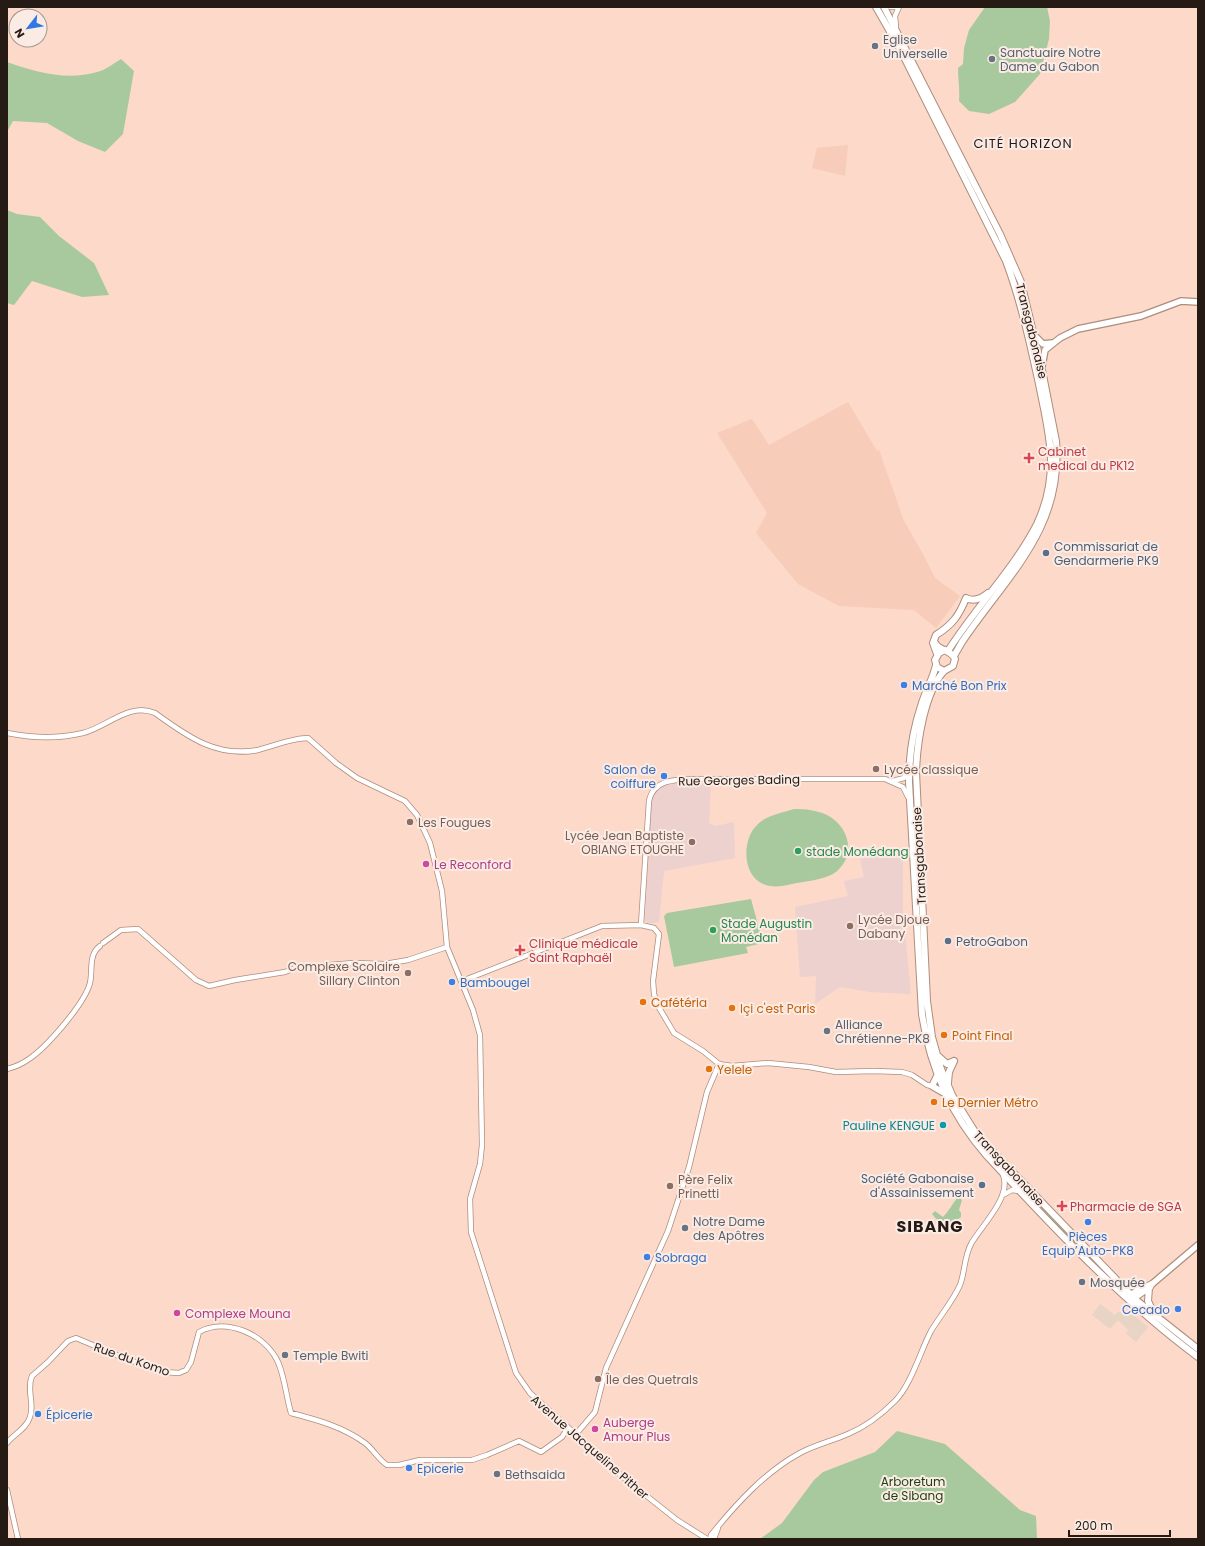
<svg xmlns="http://www.w3.org/2000/svg" width="1205" height="1546" font-family="Poppins,sans-serif">
  <rect width="100%" height="100%" fill="#fdd9c9"/>
  <path fill="#e8d4c5" d="M1100 1304 1115 1315 1118 1312 1132 1314 1148 1327 1136 1342 1126 1333 1128 1330 1118 1320 1110 1329 1092 1315Z"/>
  <path fill="#f7ccb8" d="M848 145 845 176 812 168 817 148Z
    M848 402 877 451 879 450 904 521 923 554 935 578 960 596 936 628 914 610 839 606 798 584 756 533 767 513 717 433 752 419 769 445Z"/>
  <path fill="#ecd1cf" d="M705 782 708 785H711L709 823 715 826 734 822 735 858 664 871 659 921 655 923H648L645 921 651 804 654 794 657 789 666 784Z
    M903 850V914L911 994 870 992 840 987 815 1004 816 976 800 977 795 907 848 896 844 881 864 877 860 859Z"/>
  <path fill="#a8c99e" d="M985 7H1047L1050 21 1049 39 1040 74 1015 102 989 114 969 111 959 101C960 90 958 79 958 68L963 64 964 48 969 30Z
    M121 59 134 71 123 134 105 152 78 141 47 123 13 121 7 132V62C36 72 66 81 97 72 106 70 114 63 121 59Z
    M7 210 17 214 40 217 59 236 94 263 109 295 82 297 32 281 14 305 7 303Z
    M794 809C806 809 816 810 827 815 847 825 856 851 840 868 832 878 815 880 803 882 794 883 780 888 770 886 742 882 740 840 758 824 767 815 782 813 794 809Z
    M751 899 763 943 746 947 748 953 674 967 664 916 667 913Z
    M920 955H922C927 1035 932 1084 986 1149L1100 1267C1077 1248 1057 1224 1035 1202 986 1153 946 1114 929 1043 922 1014 922 984 920 955Z
    M958 1197 962 1200 959 1210 961 1213V1217L945 1229 932 1214 935 1211 943 1217C949 1211 952 1204 958 1197Z
    M897 1431 945 1444 1020 1510 1036 1516 1037 1539H760L782 1523 814 1480 823 1472 875 1452Z"/>
  <g fill="none" stroke-linecap="round" stroke-linejoin="round">
    <defs>
      <path id="minor" d="M890 7H896
        M896 27 895 16 899 7
        M7 733C32 738 58 739 83 733 107 727 129 702 155 713 187 736 216 758 258 750 274 746 292 738 308 738L336 763 357 778 405 801 417 815 430 843 442 891 447 947 473 1010 480 1035 482 1145 480 1164 470 1199 471 1232 516 1373 530 1393 624 1478 677 1520 707 1539
        M893 781 904 778 907 770
        M641 925 649 801C654 777 680 780 698 779H885L903 787 908 797
        M103 943 121 930 138 929 196 980 209 986 235 980 285 972 295 968 353 963 385 964 408 960 447 947
        M462 981 602 926 641 925 654 928 659 934 653 981 654 994 658 1006 674 1033 703 1051 719 1064 732 1066 768 1063 809 1067 836 1072 874 1071 902 1072 912 1075 927 1085 932 1086
        M7 1069C15 1067 22 1064 29 1059 47 1047 85 1003 90 983 93 970 88 955 100 946
        M1003 1195 1012 1190 1019 1191
        M576 1434 595 1412 606 1368 668 1231 689 1167 707 1092 719 1064
        M7 1443C13 1435 27 1428 30 1417 35 1404 26 1390 32 1376L48 1362 68 1341 76 1338 121 1357 163 1372 179 1373 186 1370 191 1362 199 1332C226 1317 265 1334 278 1362 285 1378 286 1396 291 1413 318 1420 343 1427 365 1443 373 1449 378 1459 387 1465H399L420 1460H472L487 1455 519 1441 541 1452 562 1437 568 1428
        M7 1490 18 1539
        M710 1539 711 1535C736 1504 765 1472 800 1453 815 1445 832 1441 848 1434 865 1427 882 1414 895 1401 911 1385 920 1352 931 1331 940 1316 953 1301 960 1285 965 1272 964 1257 971 1244 981 1226 1012 1197 1003 1175
        M714 1539 718 1528"/>
      <path id="major" d="M1034 335 1043 344 1052 343
        M1042 366 1045 350 1060 338 1078 329 1141 316 1181 301 1198 302
        M1152 1284 1198 1245"/>
      <path id="highway" d="M876 7 900 49 1006 261C1021 301 1030 343 1039 384 1044 410 1051 436 1051 462 1051 483 1046 505 1037 524 1014 569 975 608 948 651
        M884 7 1000 234 1021 282 1042 370 1056 441C1063 529 1008 574 962 642L954 656
        M935 643C940 652 951 649 955 659L953 666 944 671 937 667 935 660 939 653 945 650
        M937 654 933 643 936 635C952 625 959 616 966 598 974 602 981 599 988 593
        M936 665C933 679 925 692 921 706 913 730 909 756 909 782L922 1014C930 1068 951 1115 987 1156 1052 1226 1121 1300 1198 1357
        M944 671C924 693 917 743 916 772L927 1001 932 1037 941 1069 952 1095 977 1135 1136 1300 1198 1349
        M938 1056 947 1064 954 1061
        M937 1076 932 1086 944 1093
        M948 1083 949 1072 954 1061
        M1120 1282 1130 1286 1142 1287
        M1149 1288 1148 1301 1153 1312
        M1128 1296 1152 1284
        M1131 1300 1150 1287"/>
    </defs>
    <use href="#minor" stroke="#ae8d7d" stroke-width="6"/>
    <use href="#major" stroke="#ae8d7d" stroke-width="8"/>
    <use href="#highway" stroke="#ae8d7d" stroke-width="8"/>
    <use href="#minor" stroke="#fff" stroke-width="4.5"/>
    <use href="#major" stroke="#fff" stroke-width="5.5"/>
    <use href="#highway" stroke="#fff" stroke-width="6"/>
  </g>
  <g fill="#6b7280" stroke="#faece5" stroke-width="1.5">
    <circle cx="875" cy="46" r="4"/>
    <circle cx="992" cy="59" r="4"/>
    <circle cx="827" cy="1031" r="4"/>
    <circle cx="685" cy="1228" r="4"/>
    <circle cx="1082" cy="1282" r="4"/>
    <circle cx="285" cy="1355" r="4"/>
    <circle cx="497" cy="1474" r="4"/>
  </g>
  <g fill="#e0444e" stroke="#faece5" stroke-width="1.5">
    <path d="M1027 452h4v4h4v4h-4v4h-4v-4h-4v-4h4z"/>
    <path d="M518 944h4v4h4v4h-4v4h-4v-4h-4v-4h4z"/>
    <path d="M1060 1200h4v4h4v4h-4v4h-4v-4h-4v-4h4z"/>
  </g>
  <g fill="#5c6f8a" stroke="#faece5" stroke-width="1.5">
    <circle cx="1046" cy="553" r="4"/>
    <circle cx="948" cy="941" r="4"/>
    <circle cx="982" cy="1185" r="4"/>
  </g>
  <g fill="#3f7fe0" stroke="#faece5" stroke-width="1.5">
    <circle cx="904" cy="685" r="4"/>
    <circle cx="664" cy="776" r="4"/>
    <circle cx="452" cy="982" r="4"/>
    <circle cx="1088" cy="1222" r="4"/>
    <circle cx="647" cy="1257" r="4"/>
    <circle cx="1178" cy="1309" r="4"/>
    <circle cx="38" cy="1414" r="4"/>
    <circle cx="409" cy="1468" r="4"/>
  </g>
  <g fill="#8d6e63" stroke="#faece5" stroke-width="1.5">
    <circle cx="876" cy="769" r="4"/>
    <circle cx="410" cy="822" r="4"/>
    <circle cx="692" cy="842" r="4"/>
    <circle cx="850" cy="926" r="4"/>
    <circle cx="408" cy="973" r="4"/>
    <circle cx="670" cy="1186" r="4"/>
    <circle cx="598" cy="1379" r="4"/>
  </g>
  <g fill="#2e9e5b" stroke="#faece5" stroke-width="1.5">
    <circle cx="798" cy="851" r="4"/>
    <circle cx="713" cy="930" r="4"/>
  </g>
  <g fill="#d1479c" stroke="#faece5" stroke-width="1.5">
    <circle cx="426" cy="864" r="4"/>
    <circle cx="177" cy="1313" r="4"/>
    <circle cx="595" cy="1429" r="4"/>
  </g>
  <g fill="#e8710a" stroke="#faece5" stroke-width="1.5">
    <circle cx="643" cy="1002" r="4"/>
    <circle cx="732" cy="1008" r="4"/>
    <circle cx="944" cy="1035" r="4"/>
    <circle cx="709" cy="1069" r="4"/>
    <circle cx="934" cy="1102" r="4"/>
  </g>
  <circle fill="#0f9aa8" stroke="#faece5" stroke-width="1.5" cx="943" cy="1125" r="4"/>
  <g text-anchor="middle" dominant-baseline="central" stroke-width="4" stroke-linejoin="round" paint-order="stroke">
    <g font-size="12" fill="#5b616d" stroke="#faece5" text-anchor="start">
      <text x="883" y="39">Eglise<tspan x="883" dy="14">Universelle</tspan></text>
      <text x="1000" y="52">Sanctuaire Notre<tspan x="1000" dy="14">Dame du Gabon</tspan></text>
      <text x="835" y="1024">Alliance<tspan x="835" dy="14">Chrétienne-PK8</tspan></text>
      <text x="693" y="1221">Notre Dame<tspan x="693" dy="14">des Apôtres</tspan></text>
      <text x="1090" y="1282">Mosquée</text>
      <text x="293" y="1355">Temple Bwiti</text>
      <text x="505" y="1474">Bethsaida</text>
    </g>
    <g font-size="12" fill="#261a14" stroke="#faece5">
      <text transform="translate(1032 331) rotate(76)">Transgabonaise</text>
      <text transform="translate(739 780) rotate(-1)">Rue Georges Bading</text>
      <text transform="translate(919 856) rotate(-93)">Transgabonaise</text>
      <text transform="translate(1009 1168) rotate(47)">Transgabonaise</text>
      <text transform="translate(132 1359) rotate(19)">Rue du Komo</text>
      <text transform="translate(590 1447) rotate(41)">Avenue Jacqueline Pither</text>
    </g>
    <g font-size="12" fill="#be3a42" stroke="#faece5" text-anchor="start">
      <text x="1038" y="451">Cabinet<tspan x="1038" dy="14">medical du PK12</tspan></text>
      <text x="529" y="943">Clinique médicale<tspan x="529" dy="14">Saint Raphaël</tspan></text>
      <text x="1070" y="1206">Pharmacie de SGA</text>
    </g>
    <g font-size="12" fill="#4e5e75" stroke="#faece5" text-anchor="start">
      <text x="1054" y="546">Commissariat de<tspan x="1054" dy="14">Gendarmerie PK9</tspan></text>
      <text x="956" y="941">PetroGabon</text>
      <text x="974" y="1178" text-anchor="end">Société Gabonaise<tspan x="974" dy="14">d'Assainissement</tspan></text>
    </g>
    <g font-size="12" fill="#366cbe" stroke="#faece5" text-anchor="start">
      <text x="912" y="685">Marché Bon Prix</text>
      <text x="656" y="769" text-anchor="end">Salon de<tspan x="656" dy="14">coiffure</tspan></text>
      <text x="460" y="982">Bambougel</text>
      <text x="1088" y="1236" text-anchor="middle">Pièces<tspan x="1088" dy="14">Equip’Auto-PK8</tspan></text>
      <text x="655" y="1257">Sobraga</text>
      <text x="1170" y="1309" text-anchor="end">Cecado</text>
      <text x="46" y="1414">Épicerie</text>
      <text x="417" y="1468">Epicerie</text>
    </g>
    <g font-size="12" fill="#785e54" stroke="#faece5" text-anchor="start">
      <text x="884" y="769">Lycée classique</text>
      <text x="418" y="822">Les Fougues</text>
      <text x="684" y="835" text-anchor="end">Lycée Jean Baptiste<tspan x="684" dy="14">OBIANG ETOUGHE</tspan></text>
      <text x="858" y="919">Lycée Djoue<tspan x="858" dy="14">Dabany</tspan></text>
      <text x="400" y="966" text-anchor="end">Complexe Scolaire<tspan x="400" dy="14">Sillary Clinton</tspan></text>
      <text x="678" y="1179">Père Felix<tspan x="678" dy="14">Prinetti</tspan></text>
      <text x="606" y="1379">Île des Quetrals</text>
    </g>
    <g font-size="12" fill="#27864d" stroke="#faece5" text-anchor="start">
      <text x="806" y="851">stade Monédang</text>
      <text x="721" y="923">Stade Augustin<tspan x="721" dy="14">Monédan</tspan></text>
    </g>
    <g font-size="12" fill="#b23c85" stroke="#faece5" text-anchor="start">
      <text x="434" y="864">Le Reconford</text>
      <text x="185" y="1313">Complexe Mouna</text>
      <text x="603" y="1422">Auberge<tspan x="603" dy="14">Amour Plus</tspan></text>
    </g>
    <g font-size="12" fill="#c56008" stroke="#faece5" text-anchor="start">
      <text x="651" y="1002">Cafétéria</text>
      <text x="740" y="1008">Içi c'est Paris</text>
      <text x="952" y="1035">Point Final</text>
      <text x="717" y="1069">Yelele</text>
      <text x="942" y="1102">Le Dernier Métro</text>
    </g>
    <g font-size="12" fill="#0d838f" stroke="#faece5" text-anchor="end">
      <text x="935" y="1125">Pauline KENGUE</text>
    </g>
    <g font-size="12" fill="#1b3f0e" stroke="#faece5">
      <text x="913" y="1481">Arboretum<tspan x="913" dy="14">de Sibang</tspan></text>
    </g>
    <g font-size="13" letter-spacing="1" fill="#261a14" stroke="#faece5">
      <text x="1023" y="143">CITÉ HORIZON</text>
    </g>
    <g font-size="16" font-weight="bold" letter-spacing="1" fill="#261a14" stroke="#faece5">
      <text x="930" y="1226">SIBANG</text>
    </g>
  </g>
  <rect width="1205" height="1546" fill="none" stroke="#261a14" stroke-width="16"/>
  <g transform="translate(28 28) rotate(239)"><circle r="19" fill="#faece5" stroke="#a59891"/>
  <path d="M0-3L7 15L0 10L-7 15Z" fill="#3278e5"/>
  <text y="-6" font-size="11" font-weight="bold" text-anchor="middle" fill="#261a14">N</text>
  </g>
  <path d="M1069 1530v6h101v-6" fill="none" stroke="#261a14" stroke-width="2"/>
  <text x="1075" y="1530" font-size="12" fill="#261a14" stroke="#faece5" stroke-width="3" paint-order="stroke">200 m</text>
</svg>
